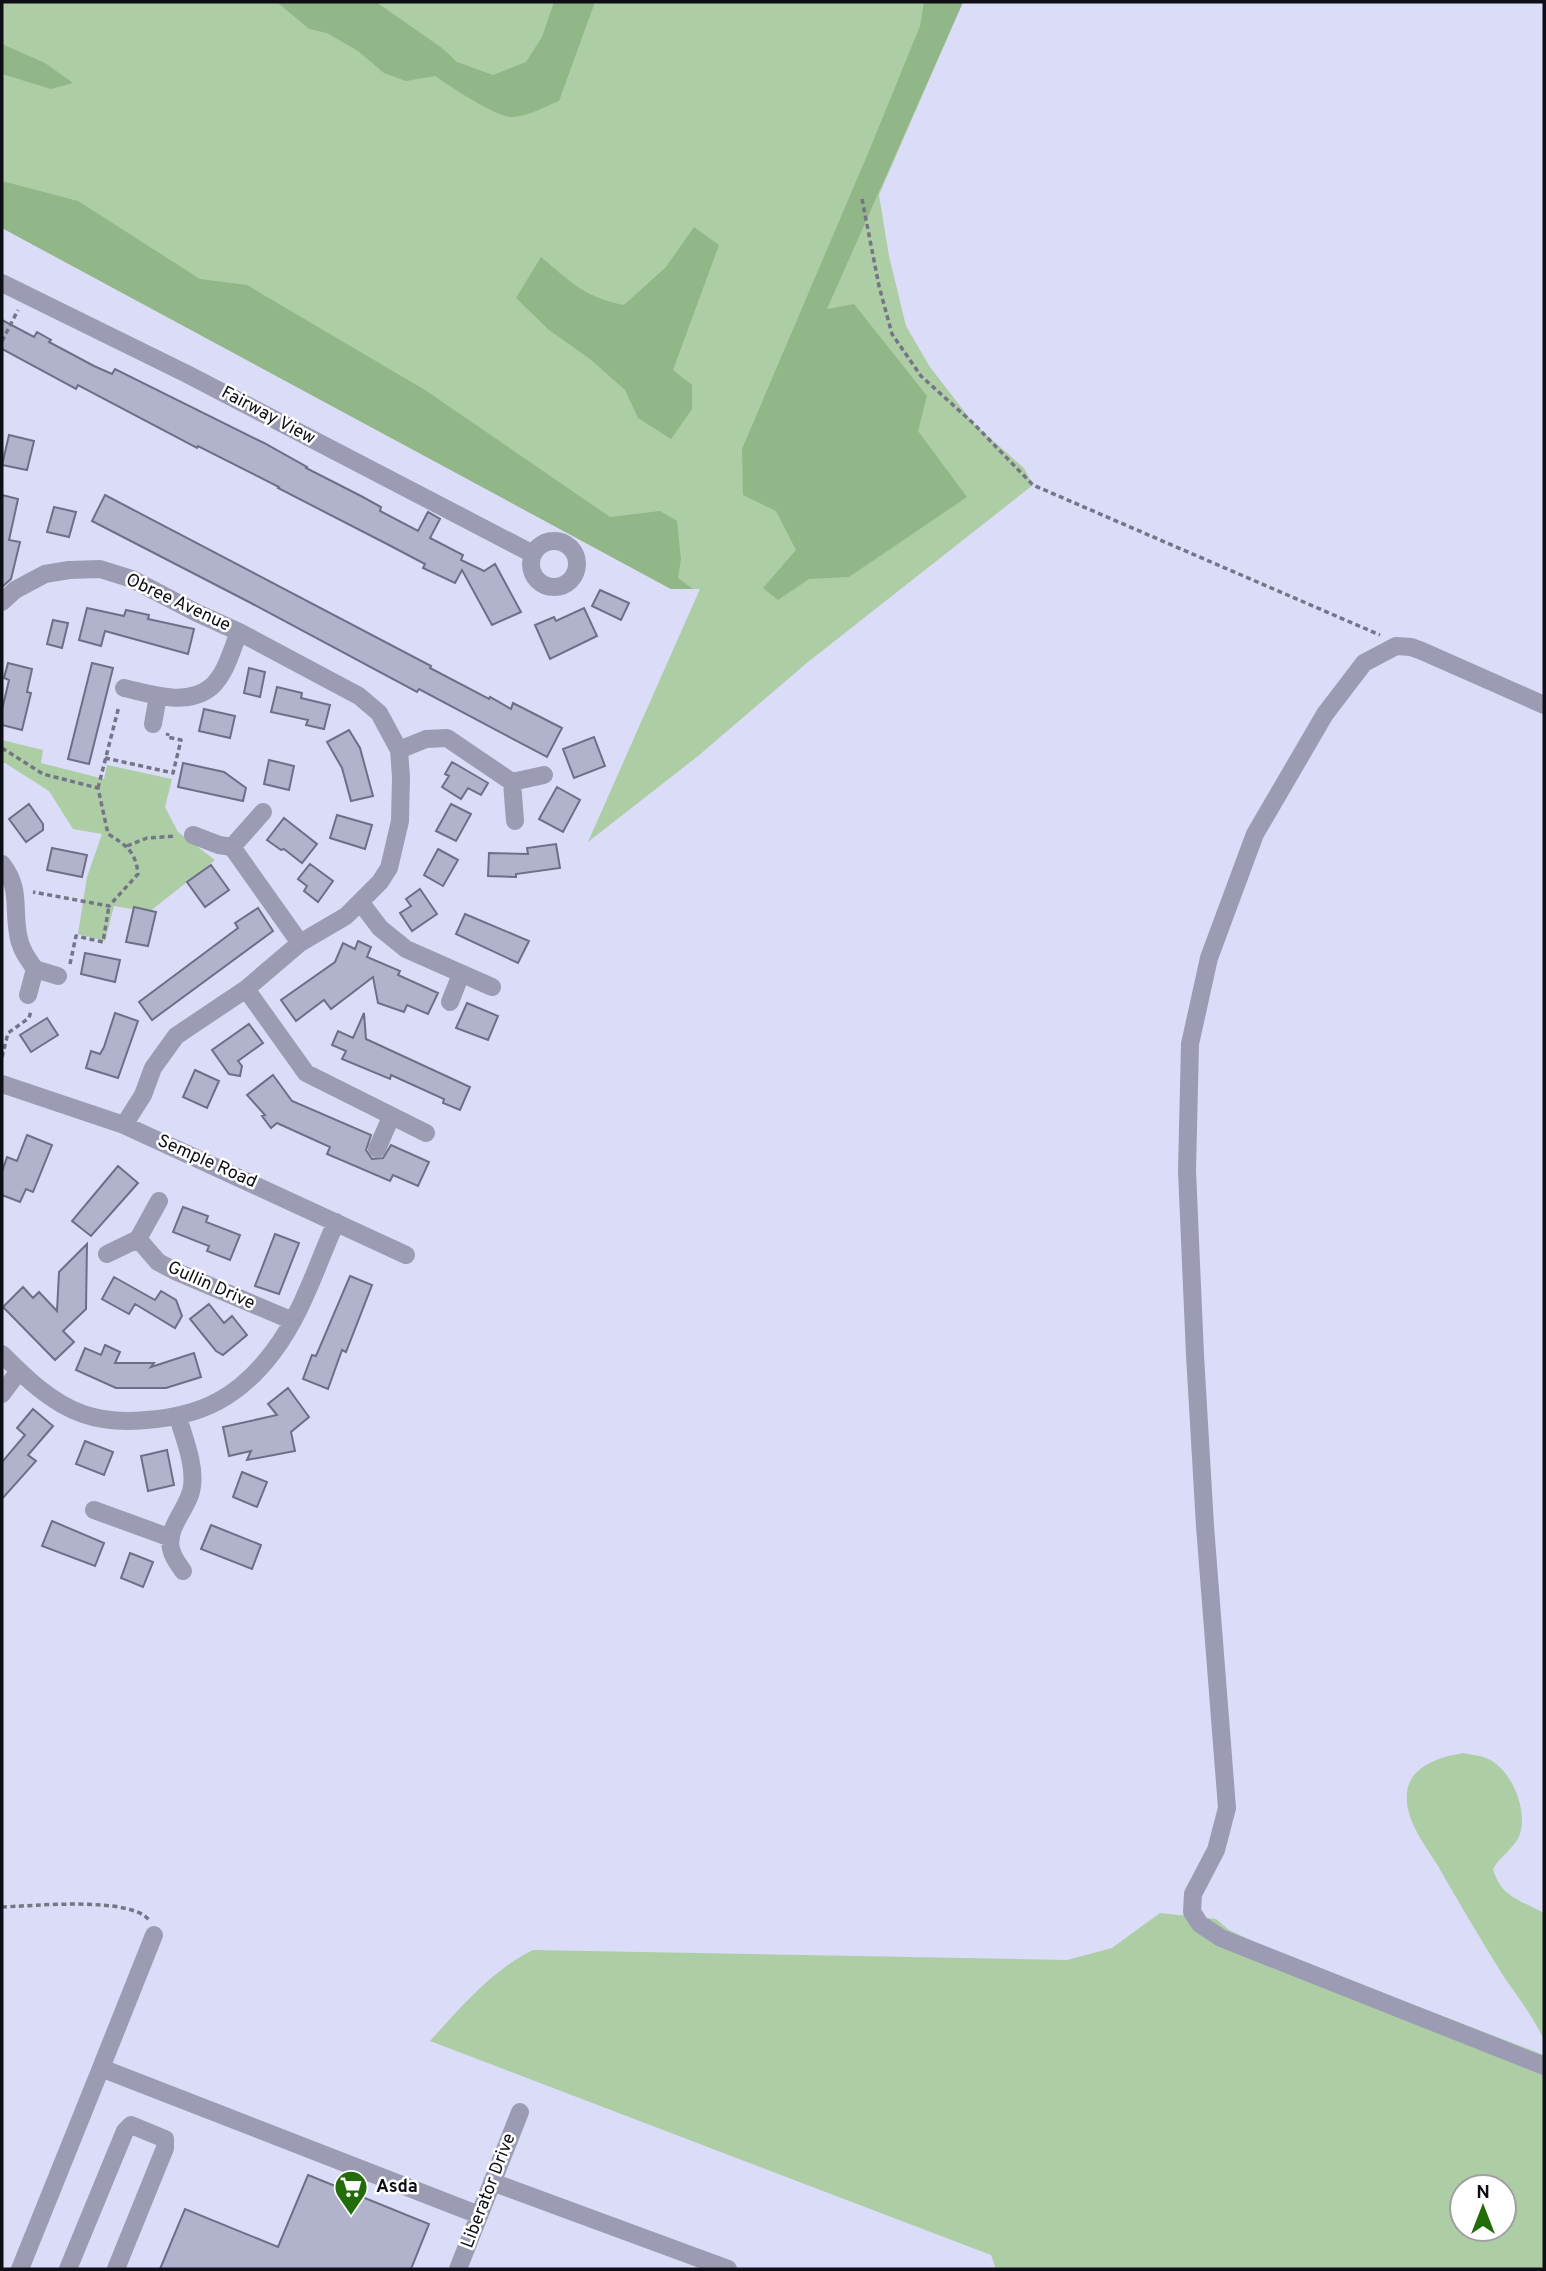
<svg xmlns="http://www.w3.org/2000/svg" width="1546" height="2271" font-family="Overpass,sans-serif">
  <rect width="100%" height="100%" fill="#dbdcf8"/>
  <path fill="#adcda5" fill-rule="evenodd" d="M2 2H963L879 195 889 256 906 326 930 367 974 424 1024 468 1033 485 808 662 698 756 588 842 700 589H671L2 228Z
    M2 740 43 750 41 763 104 779 107 765 172 779 165 807 178 832 215 860 149 912 114 906 105 941 78 934 87 877 102 834 73 829 49 791 5 763H2Z
    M1464 1753C1471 1755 1479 1755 1486 1758 1511 1768 1528 1809 1520 1834 1515 1848 1500 1856 1493 1869 1501 1897 1520 1900 1544 1913V2040C1534 2018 1518 1997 1504 1977 1481 1940 1459 1903 1438 1866 1425 1845 1404 1819 1407 1793 1409 1766 1442 1756 1464 1753Z
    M1160 1913 1216 1919 1229 1930 1269 1949 1544 2055V2269H996L991 2255 430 2041C461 2007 492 1970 533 1950L1067 1960 1112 1948ZM1462 2187H1504V2229H1462Z"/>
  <path fill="#91b688" d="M277 2H376L442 48 457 62 493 75 526 62 542 37 554 2H595L559 101C544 107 529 116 512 117 497 118 448 85 435 76L406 81 384 73 358 51 327 33 309 29Z
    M924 2H963L827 309 854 304 927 396 918 431 967 497 849 577 809 579 778 600 763 588 796 550 776 511 743 495 742 449 869 151 920 26Z
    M2 44 45 63 73 83 51 89 2 74Z
    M2 181 78 201 200 279 247 285 425 390 610 517 660 511 677 521 681 559 678 578 693 589H671L2 228Z
    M694 227 719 245 673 370 692 385V409L671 439 638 418 625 390 590 359 549 330 516 298 541 257C571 282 584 297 624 305L666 267Z"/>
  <path fill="#b1b2cc" stroke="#6e6f87" stroke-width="2" d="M2 320 34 337 37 332 51 340 49 342 94 366 112 374 115 369 264 443 307 467 306 468 361 496 381 507 380 511 418 531 428 512 440 519 430 538 463 555 461 560 484 571 495 564 521 612 492 625 462 570 455 583 423 568 425 564 387 544 278 488 279 487 198 446 197 448 78 385 76 389 2 349Z
    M9 435 34 441 27 470 2 465Z
    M2 495 18 499 9 540 20 542 11 579 2 587Z
    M105 495 431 666 430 668 489 699 490 697 511 709 513 703 562 728 547 757 419 689 417 692 249 602 92 521Z
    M54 507 76 512 69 537 47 532Z
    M600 590 629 603 621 620 592 606Z
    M87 608 124 616 126 610 149 615 148 619 194 629 188 654 105 631 101 646 79 640Z
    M584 608 597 636 550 659 535 625 554 617 556 621Z
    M53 620 68 623 62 648 47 644Z
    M8 663 32 669 27 692 31 693 22 730 2 725V710L9 680 4 678Z
    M92 663 113 668 89 764 68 759Z
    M249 668 265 672 260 697 244 693Z
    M277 687 302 693 301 698 330 705 324 729 306 725 308 720 271 712Z
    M204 709 235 716 230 738 199 731Z
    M349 730 360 748 373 796 351 801 342 768 327 742Z
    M594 737 605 766 574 778 563 749Z
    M269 760 294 766 289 790 264 784Z
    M452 762 488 783 481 795 468 788 461 799 442 787 449 776 445 774Z
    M183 763 224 772 246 788 243 801 178 787Z
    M557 787 580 800 563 832 539 819Z
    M29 804 43 824V830L26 842 9 819Z
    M451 804 471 814 456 841 436 831Z
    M337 815 372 825 365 849 330 838Z
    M284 818 317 844 302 863 284 849 281 850 267 840Z
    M556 844 560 868 516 874V877L488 876 489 853 528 854 527 848Z
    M52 848 87 855 82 877 47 870Z
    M438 849 458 860 443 886 424 875Z
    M310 864 333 881 318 902 304 891 307 886 298 879Z
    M211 865 229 890 205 907 187 882Z
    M420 889 437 914 412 931 400 913 411 906 406 899Z
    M134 907 156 912 148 946 126 942Z
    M258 908 273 931 152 1020 139 1002 238 928 235 923Z
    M465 914 529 941 518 963 456 934Z
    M358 941 371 947 367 957 400 971 398 975 438 993 428 1014 407 1005 404 1012 378 1003 373 977 331 1009 324 1000 296 1021 281 1000 335 962 343 943 355 949Z
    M85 953 120 960 115 982 81 974Z
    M467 1003 498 1016 488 1040 456 1028Z
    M115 1013 138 1021 118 1078 86 1068 91 1051 100 1054 104 1047Z
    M364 1013 366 1039 470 1087 460 1110 443 1103 444 1099 391 1075 390 1079 342 1059 346 1051 332 1045 338 1031 353 1038Z
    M47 1018 58 1035 31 1052 20 1035Z
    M249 1024 263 1043 238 1061 242 1066 240 1076 229 1074 212 1050Z
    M195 1070 219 1081 207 1108 183 1097Z
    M273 1075 292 1101 371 1135 366 1150 372 1159 383 1158 391 1145 429 1162 418 1186 393 1175 390 1181 327 1154 330 1147 277 1123 271 1128 262 1116 265 1115 247 1095Z
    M27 1135 52 1145 33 1192 26 1189 20 1202 2 1195V1172L7 1157 17 1161Z
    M118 1166 138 1183 91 1236 72 1221Z
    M183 1207 208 1216 206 1222 240 1235 230 1260 207 1251 209 1246 173 1232Z
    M275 1234 299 1243 279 1294 255 1286Z
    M87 1244 86 1309 63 1331 74 1342 55 1360 3 1307 23 1287 33 1298 39 1292 57 1311 59 1272Z
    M350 1276 372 1285 346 1352 342 1350 328 1389 303 1379 312 1355 316 1356Z
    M114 1277 155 1300 161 1291 176 1300 182 1316 175 1328 135 1304 129 1314 102 1299Z
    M209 1304 224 1323 232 1316 247 1335 223 1355 216 1351 190 1319Z
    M105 1345 120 1352 115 1363H154L151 1367 194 1353 201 1377 166 1388H116L76 1370 85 1348 101 1355Z
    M288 1388 309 1417 291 1432 295 1451 247 1460 251 1451 229 1456 223 1427 277 1415 268 1404Z
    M33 1409 53 1426 28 1455 36 1461 2 1499V1462L25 1435 17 1428Z
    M85 1441 113 1452 104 1475 76 1464Z
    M167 1450 174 1485 148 1491 141 1456Z
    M242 1472 267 1482 257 1507 233 1497Z
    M52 1521 104 1543 95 1566 42 1546Z
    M211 1525 261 1545 252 1569 201 1549Z
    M130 1553 153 1562 143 1587 121 1578Z
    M308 2175 429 2224 411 2269H160L185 2209 278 2247Z"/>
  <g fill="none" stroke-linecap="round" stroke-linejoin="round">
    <path stroke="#747587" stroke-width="3.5" stroke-dasharray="5 3.5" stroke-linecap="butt" d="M862 199 879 286 892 334 921 376 974 424 1033 485 1380 635
      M2 341 18 310
      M2 748 43 774 98 788 108 834C126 845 136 852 138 874L109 906 33 892
      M105 758 173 773 181 740 167 737 168 733
      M98 788 119 706
      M127 846 147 838 176 836
      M70 964 76 936 103 942 109 906
      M2 1057 8 1033 29 1018 31 1011
      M2 1907C33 1906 130 1896 149 1920"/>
    <path stroke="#9b9cb3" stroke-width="18" d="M2 283 187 374 533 554
      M531 564a23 23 0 1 1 46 0a23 23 0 1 1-46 0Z
      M2 602 15 590 45 574 69 570 100 569 132 579 195 612 239 632 359 696 379 713 399 750 401 777 400 821 389 868 380 882 346 916 300 943 246 989 176 1036 153 1068 143 1095 124 1125
      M124 688C151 694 187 707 211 687 226 674 232 649 239 632
      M1544 705 1422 651 1411 647 1396 646 1364 663 1325 714 1255 834 1209 958 1190 1044 1187 1171 1195 1355 1205 1526 1227 1808 1216 1850 1193 1894 1192 1912 1200 1924 1221 1938 1544 2066
      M153 724 158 696
      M399 750 426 739 447 738 512 782
      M515 821 512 782 544 775
      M193 835 219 845 232 847 263 812
      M232 847 300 943
      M2 864C21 889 13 906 18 934 20 948 27 958 35 969
      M361 903 380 928 406 949 492 987
      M246 989 306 1073 426 1133
      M28 995 35 969 58 976
      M450 1002 461 974
      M2 1084 124 1125 406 1255
      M377 1149 391 1117
      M138 1239 158 1262 177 1272 293 1321
      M107 1254 138 1239 159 1201
      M2 1354C25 1377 51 1403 83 1414 103 1421 125 1422 146 1420 202 1416 239 1397 273 1352 302 1314 317 1265 336 1222
      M2 1394 19 1371
      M178 1417C184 1438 195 1464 192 1486 190 1508 163 1529 172 1552 174 1559 179 1565 183 1571
      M94 1510 171 1538
      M101 2068 154 1935
      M492 2182 728 2269
      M20 2269 101 2068 479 2215
      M68 2269 125 2131 131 2125 165 2139V2148L116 2269
      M458 2269 520 2112"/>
  </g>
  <defs>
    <symbol id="supermarket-pin" viewBox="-11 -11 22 30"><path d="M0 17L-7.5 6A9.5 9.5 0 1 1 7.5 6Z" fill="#236c0a" stroke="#fff"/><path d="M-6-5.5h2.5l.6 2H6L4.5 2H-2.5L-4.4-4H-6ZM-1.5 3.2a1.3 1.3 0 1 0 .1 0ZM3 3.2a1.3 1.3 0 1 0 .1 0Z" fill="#fff"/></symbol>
  </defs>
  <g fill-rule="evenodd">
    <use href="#supermarket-pin" x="332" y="2168" width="38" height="52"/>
  </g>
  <g text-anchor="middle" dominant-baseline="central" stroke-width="5" stroke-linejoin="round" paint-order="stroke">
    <g font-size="18" fill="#0e0e17" stroke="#fff">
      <text transform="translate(268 416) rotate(28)">Fairway View</text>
      <text transform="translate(178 603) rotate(25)">Obree Avenue</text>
      <text transform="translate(207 1162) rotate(24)">Semple Road</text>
      <text transform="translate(211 1286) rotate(24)">Gullin Drive</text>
      <text transform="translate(489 2191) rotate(-69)">Liberator Drive</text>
    </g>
    <g font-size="18" font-weight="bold" fill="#0e0e17" stroke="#fff" text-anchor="start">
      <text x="376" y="2187">Asda</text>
    </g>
  </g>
  <rect width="1546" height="2271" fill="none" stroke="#0e0e17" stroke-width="7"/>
  <g transform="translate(1483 2208)"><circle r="33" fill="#ffffff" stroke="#9f9fa2" stroke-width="2"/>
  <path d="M0-5L12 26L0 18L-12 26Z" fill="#236c0a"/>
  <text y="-10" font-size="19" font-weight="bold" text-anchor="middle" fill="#0e0e17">N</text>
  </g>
</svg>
